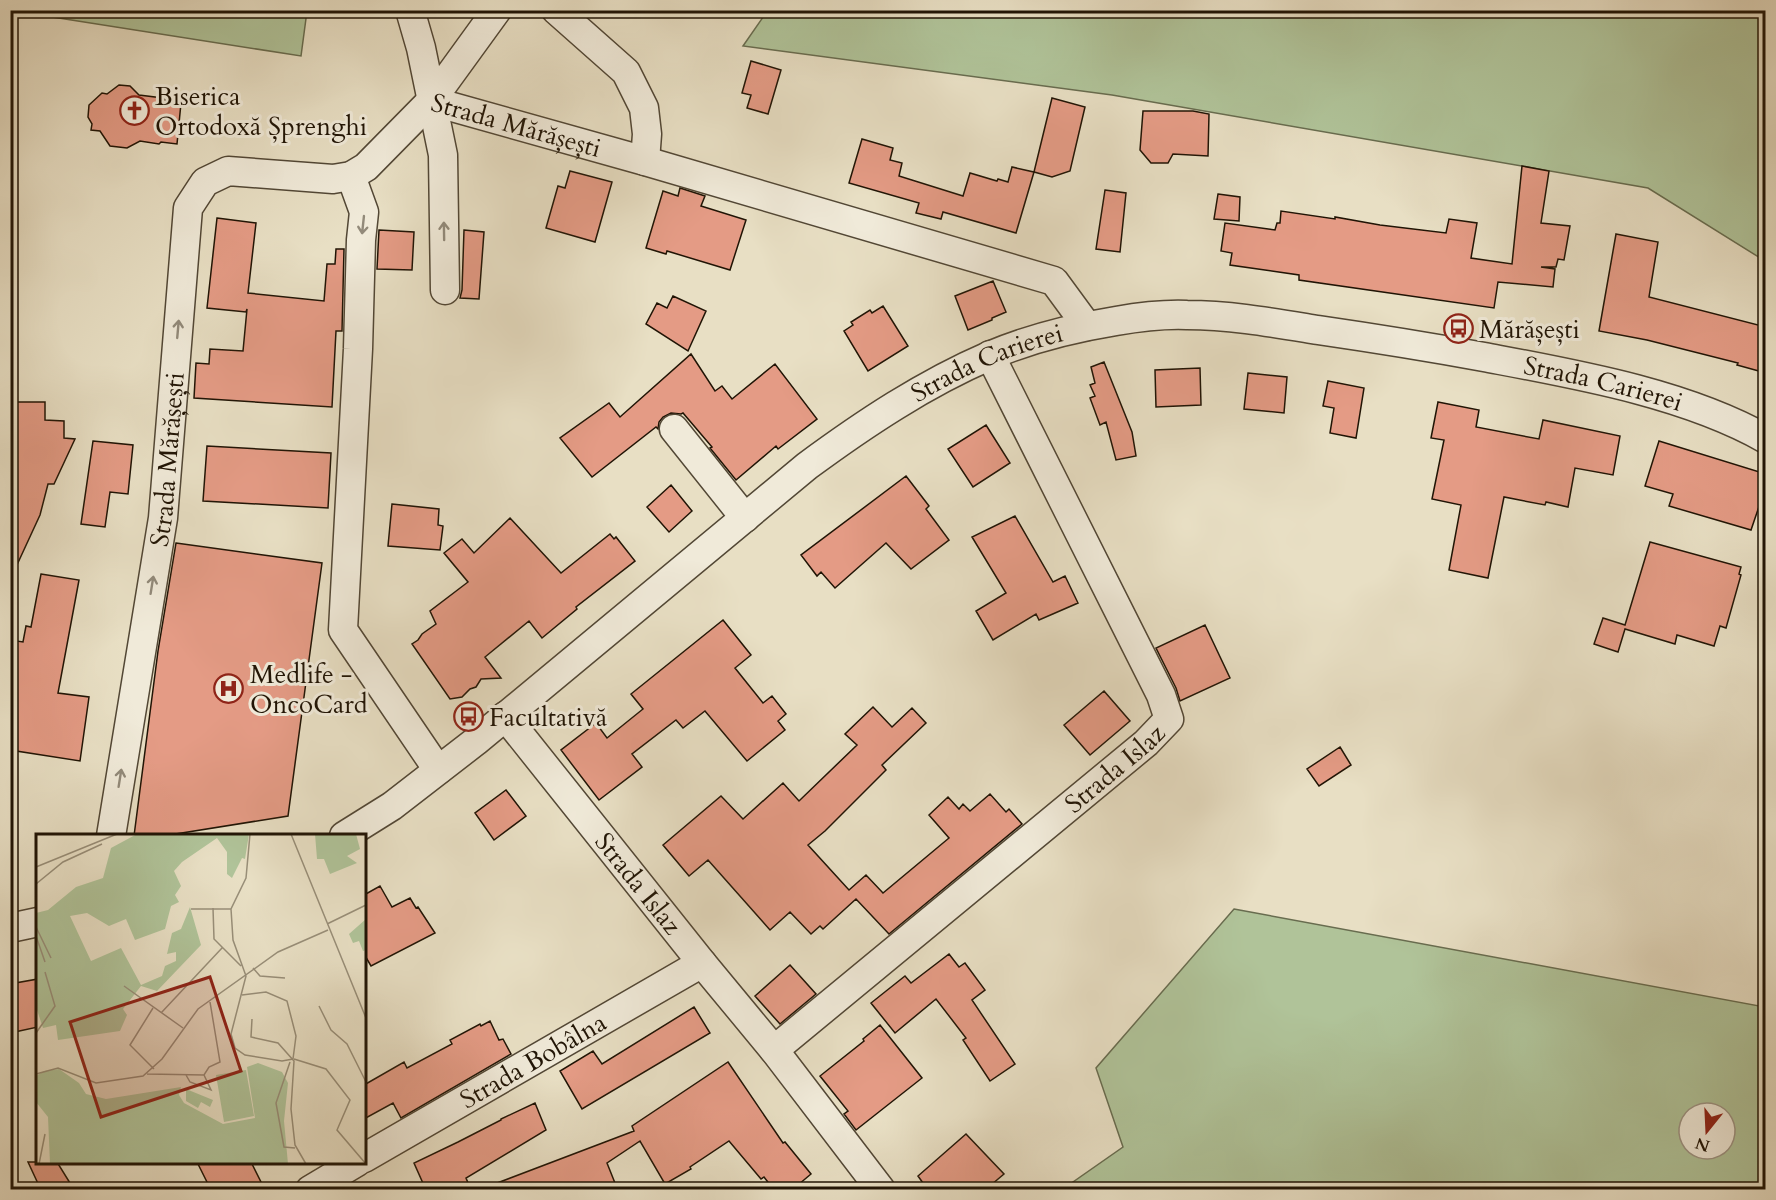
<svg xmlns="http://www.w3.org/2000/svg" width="1776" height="1200" font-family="Cardo,serif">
  <rect width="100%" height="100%" fill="#e8dfc4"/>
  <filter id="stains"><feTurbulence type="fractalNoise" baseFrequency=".00333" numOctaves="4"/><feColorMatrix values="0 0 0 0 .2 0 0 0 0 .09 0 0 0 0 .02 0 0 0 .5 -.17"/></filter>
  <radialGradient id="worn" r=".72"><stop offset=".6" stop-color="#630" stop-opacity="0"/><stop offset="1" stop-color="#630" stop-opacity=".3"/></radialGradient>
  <path fill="#b0c399" stroke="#686c4f" stroke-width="1.5" fill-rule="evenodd" d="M768 10 1765 11V261L1648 188 1112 95 743 46Z
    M14 11 307 10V11L301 56Z
    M1234 909 1765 1007V1189H1063L1123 1147 1096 1068ZM1689 1113H1725V1149H1689Z"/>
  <path fill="#e49b85" stroke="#201405" stroke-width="1.5" d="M751 61 781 70 768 114 747 108 751 95 742 93Z
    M119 85 130 86 139 95 163 98 167 102 181 103 177 144 161 142 159 144 140 141 127 148 110 146 100 131 91 130 92 124 88 117 89 105 102 93 107 94Z
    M1052 98 1085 107 1070 171 1052 177 1034 172 1016 233 943 212 941 219 916 213 919 203 849 183 862 139 893 148 890 160 902 163 899 176 963 196 970 173 997 181 998 179 1008 182 1012 167 1034 172Z
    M1143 111H1193L1209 114 1208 156 1173 154 1168 163H1151L1140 150Z
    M1522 166 1549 171 1541 223 1570 226 1564 260 1558 259 1556 267H1541L1555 269 1553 287 1498 282 1494 308 1299 280V275L1230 265 1232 253 1221 251 1225 223 1275 230 1277 223H1280L1281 211 1335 219V217L1380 225 1446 233 1449 219 1477 223 1471 258 1512 264Z
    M570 171 612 182 595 242 546 228 558 186 565 188Z
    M680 188 705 196 701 206 746 220 730 270 667 251 666 254 646 248 663 191 678 196Z
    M1105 190 1126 193 1120 252 1096 249Z
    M1218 194 1240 197 1239 221 1214 219Z
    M217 218 256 223 248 293 324 301 327 264H335L336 249H344L342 331H336L332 407 194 398 196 363 209 364 210 349 243 351 247 309 246 312 207 308Z
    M379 230 414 232 412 270 377 269Z
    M464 230 484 232 479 299 460 298 462 290Z
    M1616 234 1658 242 1649 297 1766 327V373L1737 365 1738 363 1647 340 1599 331Z
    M993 281 1006 312 992 318V320L968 330 955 296Z
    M673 296 706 311 688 351 646 324 657 303 667 308Z
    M883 306 908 346 868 371 844 331 853 325 851 322 870 310 872 313Z
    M691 354 715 391 722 386 732 399 775 364 817 419 778 449 776 446 736 480 710 448 712 447 683 413 681 414 671 413 663 417 659 422 658 429 656 427 592 477 560 438 609 403 620 417Z
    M1104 362 1132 432 1136 456 1116 460 1106 422 1100 425 1090 398 1095 396 1090 385 1095 383 1091 367Z
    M1200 368 1201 405 1156 407 1155 370Z
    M1248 373 1287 377 1284 413 1244 409Z
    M1328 381 1364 388 1356 438 1330 433 1334 408 1323 406Z
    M16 402H45V420L64 421V438L75 439 54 484H48L40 515 10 580V407H16Z
    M1438 402 1479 410 1476 427 1539 439 1543 420 1620 436 1613 475 1575 468 1568 507 1546 502 1545 505 1504 497 1488 578 1449 570 1461 505 1432 499 1444 440 1431 438Z
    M986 425 1010 463 973 487 948 449Z
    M93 441 133 445 128 494 110 492 105 527 81 524Z
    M1659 441 1766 474V486L1751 530 1669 506 1673 494 1645 486Z
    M207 446 331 453 328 508 203 501Z
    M906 476 929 506 926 509 949 540 911 569 886 543 835 588 821 572 817 576 801 555Z
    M671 485 692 511 669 532 647 507Z
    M392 504 439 509 438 525 443 526 440 550 388 546Z
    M1015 516 1053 582 1065 576 1078 603 1039 620 1036 614 993 640 976 611 1006 593 972 537Z
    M510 518 561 573 610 534 614 539 616 537 635 561 576 607 577 609 542 638 529 621 485 657 501 678 481 679 476 687 470 689 462 697 450 699 412 644 418 640 422 634 436 624 430 611 468 582 444 553 462 539 474 553Z
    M1650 542 1741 567 1739 574 1741 575 1726 628 1720 626 1714 646 1677 635 1675 644 1625 629 1618 652 1594 644 1603 618 1625 625Z
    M176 543 322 563 288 816 163 836H134L158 651Z
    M41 574 79 580 58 693 89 697 80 761 10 750V640L23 642 26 626 31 627Z
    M723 620 751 655 735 668 763 703 772 696 786 714 778 721 785 730 747 761 705 711 683 728 676 720 632 754 642 767 599 800 561 750 596 723 607 738 643 709 631 694Z
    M1205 625 1230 678 1180 701 1176 688 1156 648Z
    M1104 691 1130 721 1090 755 1064 725Z
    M873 707 892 727 912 708 926 723 882 765 886 770 825 831 808 845 849 890 866 875 883 893 949 838 929 815 948 797 959 809 963 804 970 811 990 794 1006 812 1009 809 1022 824 889 934 856 899 823 929 820 926 811 934 790 912 770 930 708 860 689 876 663 845 721 796 743 819 783 783 799 801 857 745 845 734Z
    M1340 747 1351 765 1319 786 1307 769Z
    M506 790 526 816 494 840 475 813Z
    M380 886 392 907 410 898 416 908 418 907 435 933 371 966 364 954V895Z
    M949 954 959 967 965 963 985 990 972 1000 1015 1064 990 1081 963 1040 966 1038 936 999 895 1033 871 1003 905 976 911 983Z
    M790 965 816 994 780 1024 755 996Z
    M38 979V1027L10 1033V984Z
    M694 1007 710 1033 582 1109 560 1071 593 1051 602 1064Z
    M490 1021 499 1040 503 1039 511 1054 401 1118 393 1103 364 1119V1085L404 1062 407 1068 452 1044 450 1040 480 1024 481 1026Z
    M880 1025 922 1078 856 1130 844 1114 848 1111 820 1076 864 1041 863 1039Z
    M728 1062 783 1143 785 1142 811 1174 792 1190H774L764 1177 761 1179 729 1141 690 1167 691 1169 665 1184 640 1141 607 1163 615 1183 597 1190H485L484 1188 634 1131 632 1126Z
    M535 1103 546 1130 466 1178 471 1190H426L414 1163 458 1142 501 1120V1119Z
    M966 1134 1004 1174 985 1190H928L918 1176Z
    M28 1162H57L70 1183 57 1190H41Z
    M197 1162H251L265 1190H211Z"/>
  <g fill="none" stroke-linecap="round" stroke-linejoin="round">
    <defs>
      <g id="minor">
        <path d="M410 10 421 48 443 155 445 290"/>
        <path d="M556 10 626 72 644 108 647 134 645 161"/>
        <path d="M431 101 497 10"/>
        <path d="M351 176 364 212 361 240 358 349 343 630 438 770"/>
        <path d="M674 429 745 518"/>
        <path id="s1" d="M505 716 702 963 774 1050 881 1190"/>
        <path id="s2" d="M111 836 163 518 188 208 205 182 228 171 333 179 351 176 366 167 431 101 645 161 1054 281 1087 326"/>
        <path id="s3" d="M344 836 392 806 476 741 807 466C864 424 924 384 989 356 1029 339 1073 328 1116 321 1139 317 1164 314 1187 315 1231 315 1275 323 1318 330 1373 338 1429 347 1484 357 1574 374 1685 393 1766 439"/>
        <path d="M10 928 38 922"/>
        <path id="s4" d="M774 1050 1146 743 1169 719 1161 695 990 355"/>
        <path id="s5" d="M364 1158 702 963"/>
        <path d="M310 1190 357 1162"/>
      </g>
    </defs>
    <use href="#minor" stroke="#524735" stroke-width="31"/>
    <use href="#minor" stroke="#f0ead9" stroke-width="28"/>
  </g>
  <defs><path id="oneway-shaft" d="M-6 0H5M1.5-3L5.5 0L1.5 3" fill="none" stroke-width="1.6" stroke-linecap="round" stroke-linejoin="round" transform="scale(1.5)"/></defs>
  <g stroke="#928a7a">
    <use href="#oneway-shaft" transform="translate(363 225) rotate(96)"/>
    <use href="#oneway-shaft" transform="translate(444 231) rotate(-91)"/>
    <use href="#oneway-shaft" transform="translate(178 329) rotate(-85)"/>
    <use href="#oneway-shaft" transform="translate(152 585) rotate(-81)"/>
    <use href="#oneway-shaft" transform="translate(120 778) rotate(-81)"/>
  </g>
  <defs>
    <symbol id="church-ring" viewBox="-11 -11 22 22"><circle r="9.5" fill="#f0ead9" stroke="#8f2418" stroke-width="1.5"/><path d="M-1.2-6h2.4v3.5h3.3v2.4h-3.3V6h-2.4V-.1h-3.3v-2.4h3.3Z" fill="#8f2418"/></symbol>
    <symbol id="bus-ring" viewBox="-11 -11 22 22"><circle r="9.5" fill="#f0ead9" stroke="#8f2418" stroke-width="1.5"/><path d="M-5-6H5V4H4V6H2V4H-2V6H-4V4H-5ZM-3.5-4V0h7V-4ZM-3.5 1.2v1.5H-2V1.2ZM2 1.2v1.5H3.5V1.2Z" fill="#8f2418"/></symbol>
    <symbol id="hospital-ring" viewBox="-11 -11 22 22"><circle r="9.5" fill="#f0ead9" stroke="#8f2418" stroke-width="1.5"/><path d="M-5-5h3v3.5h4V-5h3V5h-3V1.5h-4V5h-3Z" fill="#8f2418"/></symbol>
  </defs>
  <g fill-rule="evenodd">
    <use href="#church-ring" x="118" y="94" width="33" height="33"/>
    <use href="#bus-ring" x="1442" y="312" width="33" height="33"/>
    <use href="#hospital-ring" x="212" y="672" width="33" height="33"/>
    <use href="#bus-ring" x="452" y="700" width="33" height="33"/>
  </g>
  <g text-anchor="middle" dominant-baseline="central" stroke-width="6" stroke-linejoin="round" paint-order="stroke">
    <g font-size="26" fill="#201405" stroke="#f0ead9" text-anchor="start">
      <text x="155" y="96">Biserica<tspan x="155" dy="30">Ortodoxă Șprenghi</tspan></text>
      <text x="1479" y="329">Mărășești</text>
      <text x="250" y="674">Medlife -<tspan x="250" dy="30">OncoCard</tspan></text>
      <text x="489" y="717">Facultativă</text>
    </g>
    <g font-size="26" fill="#201405" stroke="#f0ead9">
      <text stroke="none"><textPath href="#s2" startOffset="1012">Strada Mărășești</textPath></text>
      <text stroke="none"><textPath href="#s3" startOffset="802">Strada Carierei</textPath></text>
      <text stroke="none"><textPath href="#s3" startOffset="1432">Strada Carierei</textPath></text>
      <text stroke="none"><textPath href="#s2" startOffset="381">Strada Mărășești</textPath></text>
      <text stroke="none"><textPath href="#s4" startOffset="442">Strada Islaz</textPath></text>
      <text stroke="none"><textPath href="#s1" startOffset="214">Strada Islaz</textPath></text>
      <text stroke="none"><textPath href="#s5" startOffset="195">Strada Bobâlna</textPath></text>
    </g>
  </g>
  <g transform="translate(36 834)">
    <rect width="330" height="330" fill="#e8dfc4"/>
    <path d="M101 0H213L209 25 206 24 196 44 191 40V18L181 4 146 28 138 37 145 52 139 61 143 68 135 72 129 95 99 106 90 85 73 92 51 79 34 82 55 127 85 114 105 151 126 142 129 132 140 127V118L131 120 136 99 145 95 154 73 165 111 121 157 105 152 87 175 91 181 84 197 22 206 20 191 7 194 0 173V79L12 76 40 53 67 44 75 14ZM279 0H320L324 15 311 22 321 29 294 40 288 25H281ZM330 85V116L327 117 323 107 317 109 313 100ZM222 229 246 238 252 249 248 287 252 330H14L12 283 0 268V242L8 237 23 235 43 249 50 260 70 265 145 253 143 261 148 269 187 290 219 284 211 233ZM210 236 218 282 188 288 180 241ZM150 255 177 266 174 273 165 268 162 274 150 267Z" fill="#b0c399"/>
    <path fill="none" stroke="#988e78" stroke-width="1.5" d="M214 0 210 44 195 75 197 106 210 142 195 200 199 214 209 221 246 227 257 225M255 0 330 184M0 33 81 0M0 50 27 28 66 10M177 74 178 105 205 132M155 75H195M291 90 330 71M0 93 15 124M0 102 9 128M217 134 224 142 249 144M88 152 147 194M206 161 230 158 251 167 260 202 257 225M283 172 295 196 311 210 330 248M117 174 94 211 118 235M125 179 186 114M216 185 215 203 242 209 258 227 255 275 259 311 270 330M0 199 19 172 9 138M258 225 290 235 314 266 301 296 330 330M254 228 240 269 248 313 259 314M0 240 22 234 60 249 107 242 126 225 162 175 242 118 292 96M111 240 168 241 173 233 184 228 174 168M150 241 154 248 175 256 168 241M3 330 9 300"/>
    <path fill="#8f2418" fill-opacity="0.15" stroke="#8f2418" stroke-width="3" d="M174 143 205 237 65 283 34 188Z"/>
    <rect width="330" height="330" fill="none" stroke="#201405" stroke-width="3"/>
  </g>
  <rect width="1776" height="1200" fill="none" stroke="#e8dfc4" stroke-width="36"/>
  <rect x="12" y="12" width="1752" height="1176" fill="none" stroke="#201405" stroke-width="3"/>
  <rect x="18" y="18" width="1740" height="1164" fill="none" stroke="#201405" stroke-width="1.5"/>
  <g transform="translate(1707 1131) rotate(198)"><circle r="28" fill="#f0ead9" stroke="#9d9484" stroke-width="1.5"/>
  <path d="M0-4.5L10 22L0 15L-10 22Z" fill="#8f2418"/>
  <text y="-9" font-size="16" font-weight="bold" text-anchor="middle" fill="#201405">N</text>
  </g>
  <rect width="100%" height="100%" filter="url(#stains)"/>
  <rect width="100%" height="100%" fill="url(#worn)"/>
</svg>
